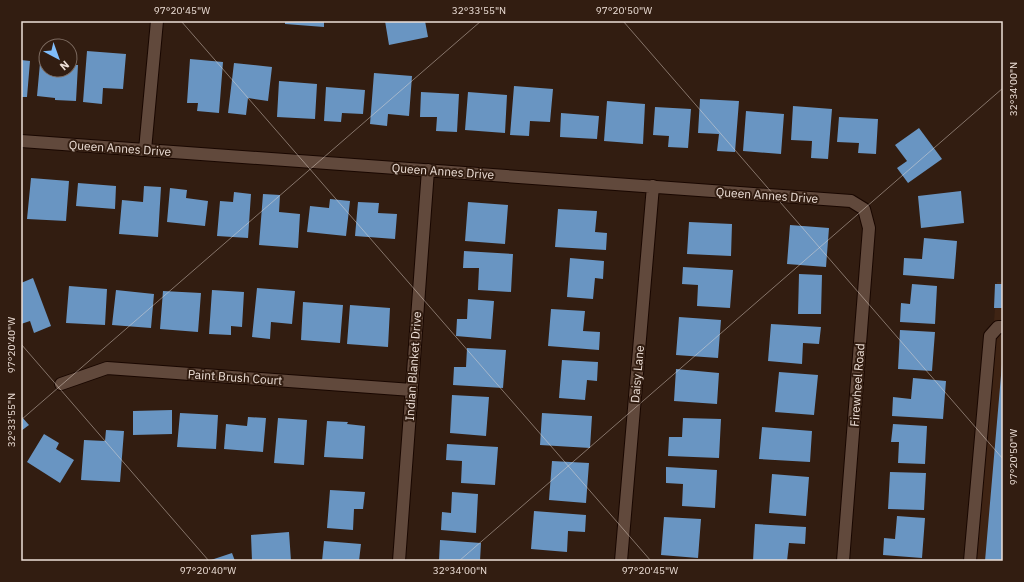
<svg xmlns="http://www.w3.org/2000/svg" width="1024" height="582" font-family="'IBM Plex Sans',sans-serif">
  <rect width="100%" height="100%" fill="#321d11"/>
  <path fill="#3f2414" d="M997 282H1003V561H976Z"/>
  <path fill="#6995c2" d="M285 21H324V27L285 24Z
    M385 21H425L428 37 389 45Z
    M87 51 126 54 123 89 103 88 102 104 83 102Z
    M190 59 223 62 219 113 197 111 198 103H187Z
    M21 60 30 61 27 97H21Z
    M40 63H46V70H70V65H78L76 101 55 100V98L37 96Z
    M234 63 272 67 268 101 248 98 246 115 228 113Z
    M374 73 412 76 409 116 388 114 387 126 370 124Z
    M279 81 317 84 315 119 277 117Z
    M514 86 553 89 550 122 530 121 529 136 510 135Z
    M326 87 365 90 363 114 342 113 341 122 324 121Z
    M421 92 459 94 457 132 436 131 437 117H420Z
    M468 92 507 95 505 133 465 130Z
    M700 99 739 101 735 152 717 151 719 134 698 133Z
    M607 101 645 104 643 144 604 141Z
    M793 106 832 109 828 159 811 158 812 141 791 140Z
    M655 107 691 109 688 148 668 147 669 136 653 135Z
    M746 111 784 114 781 154 743 151Z
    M561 113 599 116 597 139 560 137Z
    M839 117 878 119 876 154 858 153 859 143 837 142Z
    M919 128 942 159 908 183 897 168 907 161 895 145Z
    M31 178 69 181 66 221 27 219Z
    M78 183 116 186 115 209 76 206Z
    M144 186 161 187 158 237 119 234 122 200 143 202Z
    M170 188 187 190 186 198 208 201 205 226 167 222Z
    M961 191 964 223 921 228 918 196Z
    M234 192 251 194 248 238 217 236 220 201 233 202Z
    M263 194 280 195 279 212 300 214 298 248 259 245Z
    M330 199 350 201 346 236 307 232 310 206 329 208Z
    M358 202 379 203 378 213 397 214 395 239 355 236Z
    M468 202 508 205 505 244 465 241Z
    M558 209 597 211 595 232 607 233 606 250 555 247Z
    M689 222 732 224 731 256 687 254Z
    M790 225 829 228 826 267 787 264Z
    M924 238 957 241 954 279 903 275 904 258 922 259Z
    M464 251 513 254 511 292 478 290 479 268H463Z
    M570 258 604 261 603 279 595 278 593 299 567 297Z
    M683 267 733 270 730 308 697 306 698 285 682 284Z
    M799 274 822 275 821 314H798Z
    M33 278 51 326 34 333 30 321 21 324V283Z
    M912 284 937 286 935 324 900 322 901 303 910 304Z
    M995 284H1003V308H994Z
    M69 286 107 289 105 325 66 323Z
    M257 288 295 291 292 324 271 322 270 339 252 337Z
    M116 290 154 294 151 328 112 325Z
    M212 290 244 292 242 327 231 326V335L209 334Z
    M163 291 201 293 198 332 160 329Z
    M468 299 494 301 491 339 456 336 457 319H467Z
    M303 302 343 305 340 343 301 340Z
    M350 305 390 308 388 347 347 344Z
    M551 309 585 311 583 331 600 332 599 350 548 346Z
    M679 317 721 320 718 358 676 355Z
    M771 324 821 327 819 344 803 343 802 364 768 361Z
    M900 330 935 332 932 371 898 369Z
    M467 348 506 350 503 388 453 385 454 367H466Z
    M562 360 598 362 597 381 587 380 585 400 559 398Z
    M1002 364H1003V561H985Z
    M676 369 719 373 717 404 674 401Z
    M779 372 818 375 814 415 775 412Z
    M913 378 946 381 943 419 892 416 893 397 911 399Z
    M452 395 489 397 486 436 450 433Z
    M172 410V434L133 435V411Z
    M180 413 218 415 216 449 177 447Z
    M542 413 592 416 590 448 540 445Z
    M21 416 29 425 21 431Z
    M248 417 266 418 263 452 224 449 226 424 247 426Z
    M278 418 307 420 304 465 274 463Z
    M683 418 721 419 719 458 668 456 669 437H682Z
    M327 421 348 422 347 424 365 426 363 459 324 457Z
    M893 424 927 426 925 464 898 463 899 442H891Z
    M762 427 812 431 810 462 759 459Z
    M106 430 124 431 120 482 81 480 84 440 105 441Z
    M44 434 59 443 56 449 74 460 60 483 27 462Z
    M447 444 498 447 495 485 461 483 462 461 446 460Z
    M552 461 589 463 586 503 549 500Z
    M666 467 717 470 715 508 682 506 683 484 666 483Z
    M890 472 926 473 924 510 888 509Z
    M772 474 809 477 806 516 769 513Z
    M330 490 365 492 363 509H354L353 530 327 528Z
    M452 492 478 494 476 533 441 530 442 512 451 513Z
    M534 511 586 515 585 532 568 531 567 552 531 549Z
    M897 516 925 518 922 558 883 555 884 538 895 539Z
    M664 517 701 519 698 558 661 555Z
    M755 524 806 527 805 544 789 543 787 561H753Z
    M289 532 291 561H252L251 535Z
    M440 540 481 543 480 561H439Z
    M324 541 361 544 359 561H322Z
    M232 553 235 561H208Z"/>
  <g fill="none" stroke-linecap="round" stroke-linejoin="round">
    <defs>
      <path id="minor" d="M21 141 851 201 864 209 869 228 843 561
        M145 150 157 21
        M61 384 107 368 412 390
        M399 561 428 170
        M621 561 653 186
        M970 561 990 336 998 327H1003"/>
    </defs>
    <use href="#minor" stroke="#190700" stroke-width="14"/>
    <use href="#minor" stroke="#61493c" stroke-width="12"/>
  </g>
  <path fill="none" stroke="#eddfd7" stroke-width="1" stroke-opacity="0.45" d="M181 21 651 561M623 21 1003 459M21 344 209 561M21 420 481 21M459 561 1003 88"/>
  <g text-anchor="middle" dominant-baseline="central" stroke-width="4" stroke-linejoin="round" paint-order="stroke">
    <g font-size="12" fill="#eddfd7" stroke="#321d11">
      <text transform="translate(120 148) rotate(4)">Queen Annes Drive</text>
      <text transform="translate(443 171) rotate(4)">Queen Annes Drive</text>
      <text transform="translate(767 195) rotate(4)">Queen Annes Drive</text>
      <text transform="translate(413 366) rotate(-86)">Indian Blanket Drive</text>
      <text transform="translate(637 374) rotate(-85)">Daisy Lane</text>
      <text transform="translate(235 377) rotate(4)">Paint Brush Court</text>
      <text transform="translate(857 385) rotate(-86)">Firewheel Road</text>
    </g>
  </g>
  <rect width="1024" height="582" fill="none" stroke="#321d11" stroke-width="44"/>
  <g transform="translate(58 58) rotate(139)"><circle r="19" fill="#321d11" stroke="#7d6b60"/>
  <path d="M0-3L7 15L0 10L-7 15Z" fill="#80bdfa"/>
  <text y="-6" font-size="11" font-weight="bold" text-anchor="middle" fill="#eddfd7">N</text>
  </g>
  <rect x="22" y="22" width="980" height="538" fill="none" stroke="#eddfd7" stroke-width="1.5"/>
  <g font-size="10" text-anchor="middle" fill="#eddfd7">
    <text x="182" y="14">97°20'45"W</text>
    <text x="479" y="14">32°33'55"N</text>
    <text x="624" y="14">97°20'50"W</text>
    <text transform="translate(1013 89) rotate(-90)" y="4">32°34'00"N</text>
    <text transform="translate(11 345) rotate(-90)" y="4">97°20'40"W</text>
    <text transform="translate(11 420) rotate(-90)" y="4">32°33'55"N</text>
    <text transform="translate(1013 457) rotate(-90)" y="4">97°20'50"W</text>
    <text x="208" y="574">97°20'40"W</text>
    <text x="460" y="574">32°34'00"N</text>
    <text x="650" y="574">97°20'45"W</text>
  </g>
</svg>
